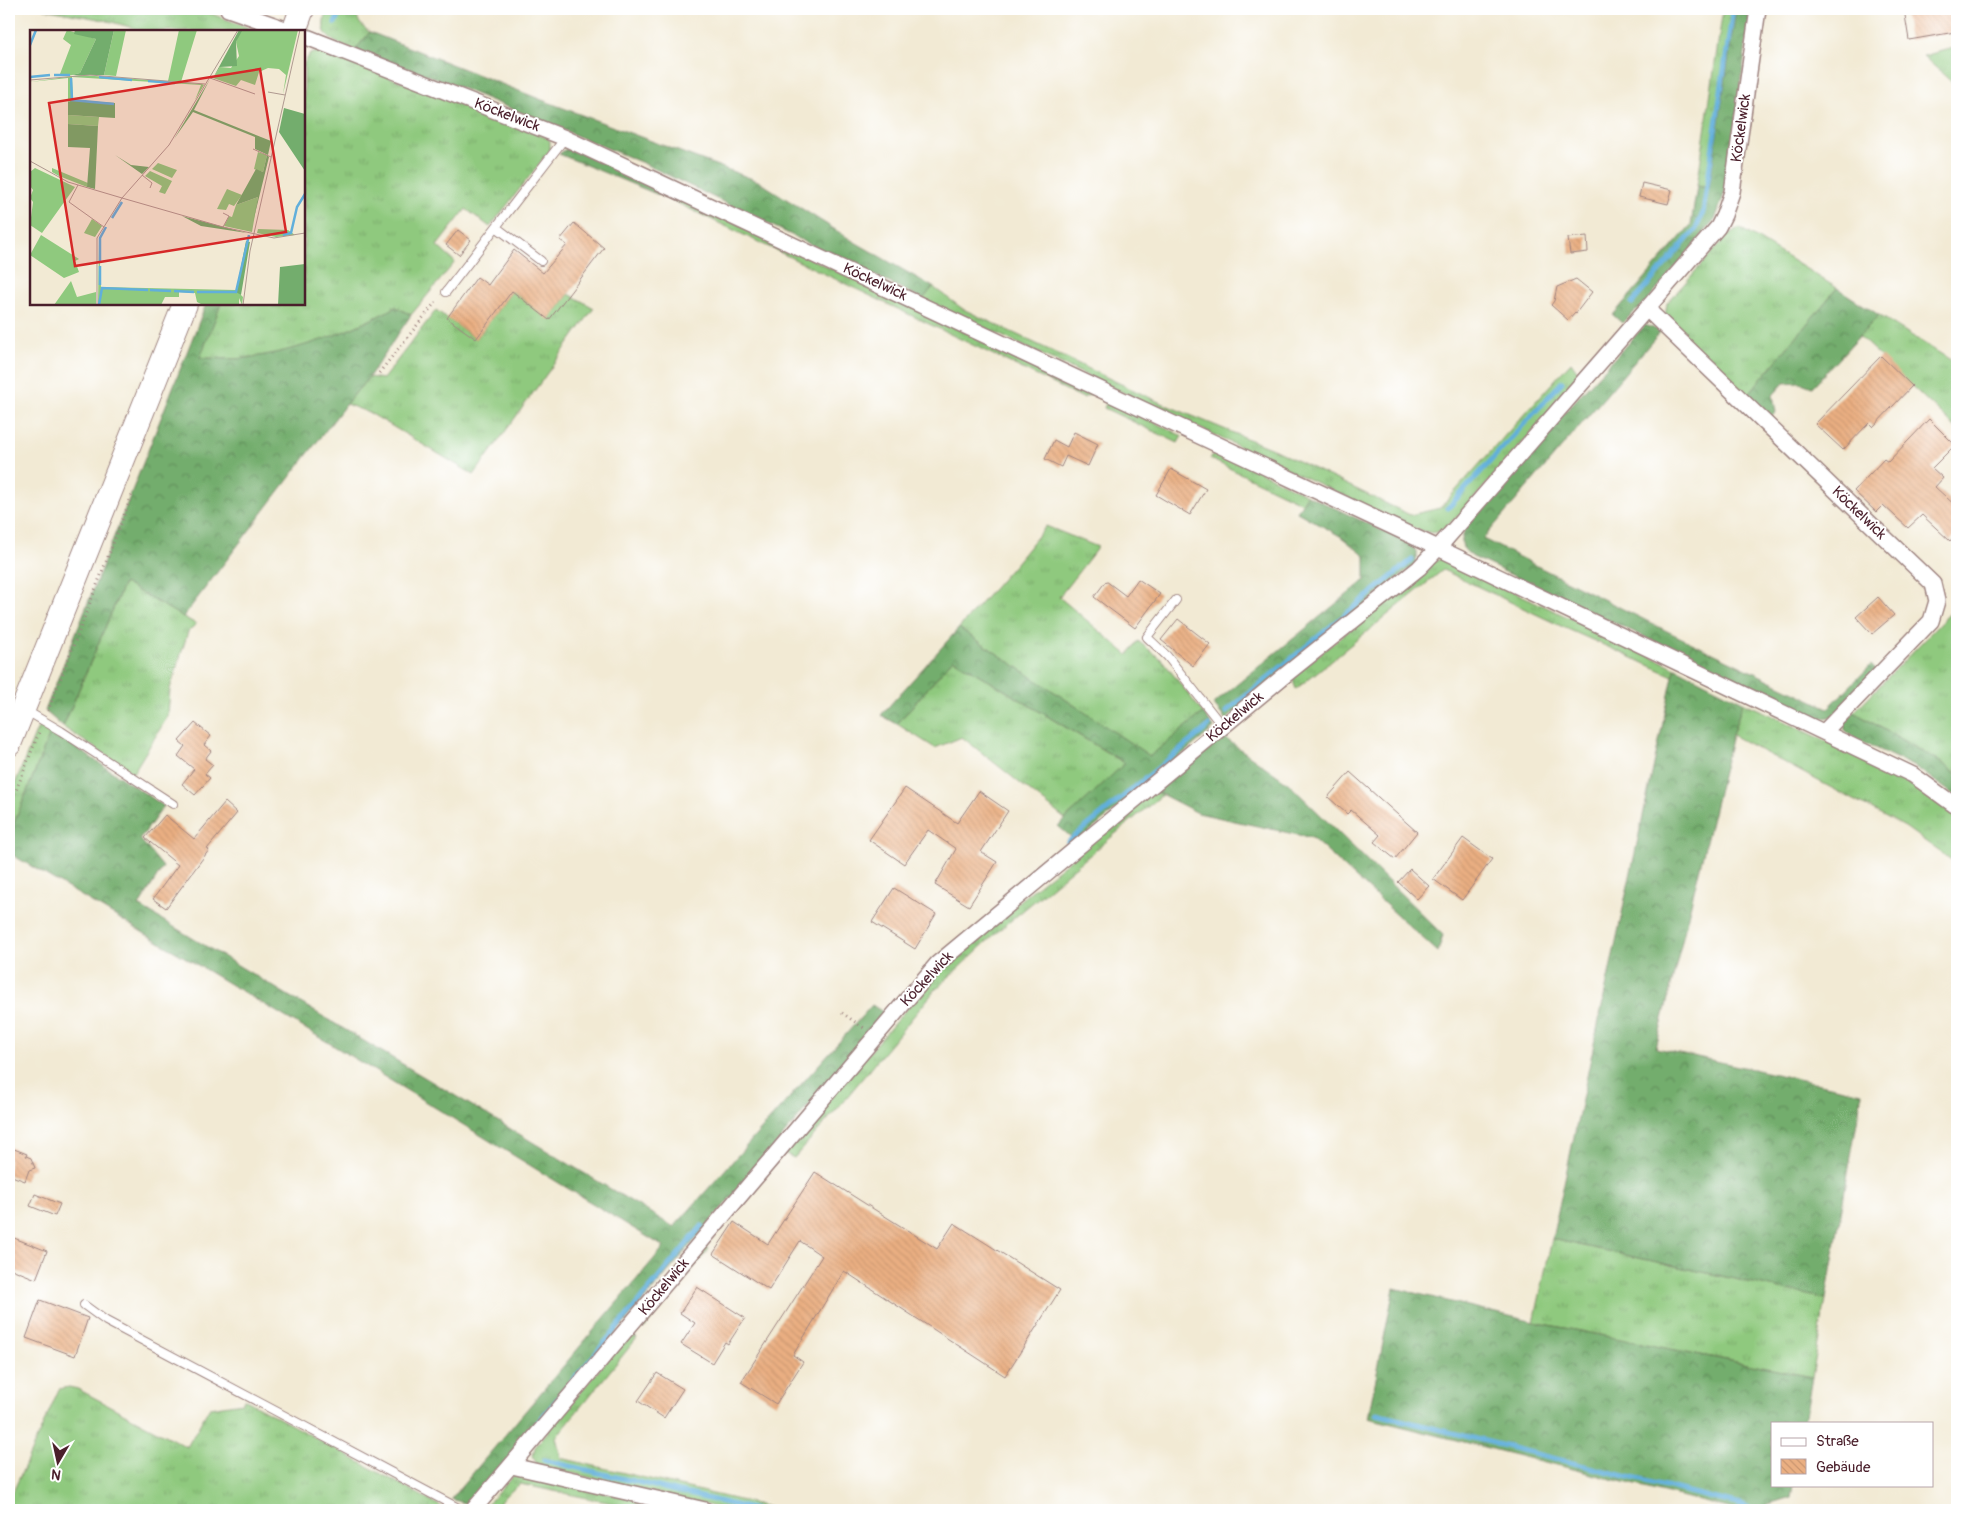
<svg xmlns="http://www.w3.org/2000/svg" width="1966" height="1519" font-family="Pangolin,sans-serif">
  <defs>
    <pattern id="grass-tufts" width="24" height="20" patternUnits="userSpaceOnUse" patternTransform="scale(1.25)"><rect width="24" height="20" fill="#8fc97e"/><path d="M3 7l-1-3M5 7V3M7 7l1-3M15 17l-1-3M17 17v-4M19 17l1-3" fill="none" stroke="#7dac6d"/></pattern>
    <pattern id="forest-crowns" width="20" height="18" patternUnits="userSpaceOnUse" patternTransform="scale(1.25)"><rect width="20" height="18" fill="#73ad6d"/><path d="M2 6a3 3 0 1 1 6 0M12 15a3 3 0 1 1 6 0" fill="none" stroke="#608c5a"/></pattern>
    <pattern id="building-back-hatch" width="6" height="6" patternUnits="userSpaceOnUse" patternTransform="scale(1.25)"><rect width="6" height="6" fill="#eaaf82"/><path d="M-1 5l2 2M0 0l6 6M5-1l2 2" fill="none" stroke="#ca9670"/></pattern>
  </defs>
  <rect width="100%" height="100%" fill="#fff"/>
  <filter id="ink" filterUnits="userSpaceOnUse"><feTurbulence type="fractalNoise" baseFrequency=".02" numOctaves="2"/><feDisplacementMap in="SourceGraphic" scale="10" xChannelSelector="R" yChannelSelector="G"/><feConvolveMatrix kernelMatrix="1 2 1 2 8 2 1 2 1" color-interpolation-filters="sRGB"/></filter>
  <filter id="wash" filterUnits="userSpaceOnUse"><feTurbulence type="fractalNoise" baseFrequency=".0096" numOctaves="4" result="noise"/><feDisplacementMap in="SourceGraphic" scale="20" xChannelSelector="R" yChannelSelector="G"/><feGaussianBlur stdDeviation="1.12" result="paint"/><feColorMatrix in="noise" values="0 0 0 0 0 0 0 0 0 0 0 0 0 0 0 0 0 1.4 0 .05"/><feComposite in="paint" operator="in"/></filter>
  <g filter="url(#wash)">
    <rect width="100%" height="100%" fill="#f2ead4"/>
    <path fill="url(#grass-tufts)" stroke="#6c7454" d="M44 9H199L257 31H145L104 20Z
      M327 9H358C355 20 361 26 370 32L355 50C331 41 317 37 327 9Z
      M1723 9H1736L1709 188 1697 186Z
      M1957 47V87L1923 56Z
      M318 52 342 59 548 138 550 141V150L490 227 466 209 437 246 455 262 411 315 396 307C350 331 298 353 245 358 230 360 214 358 199 358L221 304H304V63L310 54Z
      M674 194 1093 392 1092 394 1083 398 671 200Z
      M1740 228 1837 288 1746 397 1665 318 1667 303 1726 237Z
      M933 287 963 309 1161 403 1275 450 1410 515 1440 508 1571 362 1578 372 1573 386 1459 515C1437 535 1438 537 1409 526L923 299Z
      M512 291 549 320 569 294 594 308 474 475 370 413 346 404 369 377 383 379 436 310 476 339Z
      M1879 315 1957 364V429L1859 336Z
      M1108 399 1182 436 1178 443 1104 408Z
      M1216 450 1307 495 1302 503 1210 459Z
      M1046 526 1098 547 1059 597 1128 655 1138 641 1162 660 1203 713 1150 757 959 628 1016 563Z
      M1442 558 1676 668 1673 676 1563 627 1443 570 1296 689 1293 681 1295 674 1433 563Z
      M124 583 196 624 188 632 170 689 168 716 133 773 63 727Z
      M1957 606V774L1945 765 1854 712Z
      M953 659 1126 764 1065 819 962 737 935 748 897 724Z
      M1743 702 1890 771 1957 816V864L1905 827 1732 735Z
      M42 726 51 731 9 836V799L37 729Z
      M1155 791 1162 795 996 933 936 989 837 1109 794 1158 784 1153 925 987 977 935Z
      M1552 1239 1826 1299 1812 1377 1534 1322Z
      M705 1245 709 1249 644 1329 640 1326 642 1321Z
      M628 1335 637 1338 556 1437 561 1458 781 1510H728L549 1468 536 1463 533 1456 535 1447Z
      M69 1387 78 1389 187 1447 209 1408 242 1403 244 1399 444 1508 442 1510H9V1494L13 1492 59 1389Z
      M515 1474 685 1510H645L520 1484 506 1495 493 1510H482Z"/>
    <path fill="url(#forest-crowns)" stroke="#5e664c" d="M1736 9H1751L1727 186 1715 220 1646 302 1622 323 1613 315 1691 225 1697 186 1709 188Z
      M370 32 542 100 758 181 853 241 933 287 923 299 643 163 444 81 355 50Z
      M566 149 576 150 674 194 671 200 559 154Z
      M1837 288 1879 315 1812 387 1799 382 1784 383 1773 395 1776 412 1769 419 1746 397Z
      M206 304H221L200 358C215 358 231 360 246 358 299 351 349 332 396 307L411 315 369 377 346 404 183 617 124 583 63 727 45 711Z
      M1645 325 1661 331 1483 539 1669 632 1828 708 1871 665 1878 672 1833 716 1821 719 1473 557C1460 548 1460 543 1465 528L1580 395Z
      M1307 495 1409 543C1417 551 1420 555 1414 565L1226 720 1213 704 1365 580V556L1340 536 1297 512Z
      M959 628 1150 756 1203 713 1214 728 1077 842 1058 826 1125 763 953 659 897 724 881 715Z
      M1676 668 1743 702 1732 735 1656 1048 1862 1093 1826 1299 1552 1239 1673 676Z
      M1854 712 1945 765 1957 774V797L1917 768 1854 738 1845 730 1844 723Z
      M51 731 164 806 140 839 163 867 139 906 674 1227 872 1005 886 1014 471 1505 451 1499 664 1247 324 1040 9 853V836Z
      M1222 736 1288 783 1443 935 1438 952 1312 838 1198 813 1155 791Z
      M1394 1288 1534 1322 1812 1377 1804 1423H1772V1485H1793L1791 1498 1752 1510H1736L1368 1418Z"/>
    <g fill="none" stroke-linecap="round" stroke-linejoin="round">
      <path stroke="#61afdb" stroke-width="5" d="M335 23 342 9
        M1632 303 1696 229 1703 213 1733 9
        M1448 508 1562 382
        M1226 712 1412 560
        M1068 842 1209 726
        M1377 1414 1741 1505 1753 1510
        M534 1427 702 1226
        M544 1460 756 1510"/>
    </g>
    <g id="blocks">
      <path fill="url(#building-back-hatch)" d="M1904 9H1950L1955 32 1909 40Z
        M1642 183 1672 190 1668 204 1639 197Z
        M574 223 604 248 549 320 512 291 476 339 447 318 477 277 488 285 514 250 543 273 567 245 560 240Z
        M458 230 471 240 459 255 446 245Z
        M1587 236 1588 252 1570 254 1568 238Z
        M1576 279 1592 292 1576 313 1575 312 1568 320 1551 305 1554 301 1557 287Z
        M1881 356 1912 386 1873 427 1869 423 1843 450 1815 424Z
        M1929 419 1955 445 1932 468 1943 478 1935 487 1957 507V533L1950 541 1922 515 1908 528 1883 505 1876 512 1854 491 1884 459 1888 462Z
        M1074 432 1098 444 1088 466 1066 456 1061 467 1045 459 1054 440 1067 447Z
        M1171 469 1206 489 1190 515 1156 495Z
        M1138 579 1160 594 1135 628 1094 597 1106 581 1126 596Z
        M1878 597 1894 615 1872 634 1856 617Z
        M1178 619 1210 644 1193 666 1161 640Z
        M195 723 211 736 204 745 211 751 205 759 213 765 205 774 210 778 195 795 182 784 194 769 178 756 185 746 179 741Z
        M1350 772 1417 832 1395 859 1374 842 1380 835 1351 810 1347 814 1328 797Z
        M905 788 957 823 979 791 1008 811 981 852 997 862 969 906 935 885 956 849 928 830 904 864 869 840Z
        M225 802 237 813 207 849 209 850 166 908 153 899 178 865 145 838 165 815 194 839Z
        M1463 838 1492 859 1462 900 1433 879Z
        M1410 869 1429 886 1417 899 1398 882Z
        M894 888 936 914 915 949 872 922Z
        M9 1147 27 1154 26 1156 31 1158 35 1168 29 1170 25 1181 9 1175Z
        M815 1172 937 1249 954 1223 1060 1290 1005 1376 844 1271 793 1355 803 1362 776 1404 741 1382 822 1256 800 1241 769 1290 713 1254 734 1222 768 1244Z
        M35 1194 60 1204 55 1216 30 1206Z
        M9 1236 47 1251 36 1279 9 1268Z
        M697 1287 745 1318 728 1344 725 1342 712 1363 681 1344 695 1323 680 1313Z
        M40 1300 88 1318 75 1356 26 1338Z
        M657 1373 683 1389 664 1418 638 1401Z"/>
    </g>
  </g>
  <g filter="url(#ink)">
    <use href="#blocks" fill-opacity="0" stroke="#9e8480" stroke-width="1"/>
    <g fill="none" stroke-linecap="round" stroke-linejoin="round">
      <defs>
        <path id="lane" d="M541 261 496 227 565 138
          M446 292 496 227
          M1176 600 1147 637 1167 656 1223 727
          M25 710 61 731 173 804
          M84 1305 106 1321 462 1510"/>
        <path id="street" d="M228 9 291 31
          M1758 9 1732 192 1724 215 1718 227 1438 548 1913 775 1957 807
          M304 36 565 138 1438 548 1419 568 1279 680 937 964 473 1510
          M1647 309 1933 584 1937 601 1931 621 1825 731
          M512 1466 705 1510"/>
        <path id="primary" d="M294 31 302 9
          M9 744 185 304"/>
      </defs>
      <use href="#lane" stroke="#9e8480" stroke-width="10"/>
      <use href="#street" stroke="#9e8480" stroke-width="18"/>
      <use href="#primary" stroke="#9e8480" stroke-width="26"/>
      <path stroke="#9e8480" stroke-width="3" stroke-dasharray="1 4" stroke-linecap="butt" d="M379 373 438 299
        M48 711 132 495
        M9 808 40 730
        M842 1013 864 1028"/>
      <use href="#lane" stroke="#fff" stroke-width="8"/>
      <use href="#street" stroke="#fff" stroke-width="15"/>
      <use href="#primary" stroke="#fff" stroke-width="24"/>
    </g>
  </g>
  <g text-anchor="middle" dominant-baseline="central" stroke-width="4" stroke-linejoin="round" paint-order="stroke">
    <g font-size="15" fill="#4a1f2b" stroke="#fff">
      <text transform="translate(507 115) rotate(21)">Köckelwick</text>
      <text transform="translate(1741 128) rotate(-82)">Köckelwick</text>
      <text transform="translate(875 282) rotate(25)">Köckelwick</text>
      <text transform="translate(1859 513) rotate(44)">Köckelwick</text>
      <text transform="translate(1235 717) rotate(-40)">Köckelwick</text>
      <text transform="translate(927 979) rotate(-47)">Köckelwick</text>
      <text transform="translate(664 1287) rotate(-50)">Köckelwick</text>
    </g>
  </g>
  <g transform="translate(30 30)">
    <rect width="275" height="275" fill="#f2ead4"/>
    <path d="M37 0 66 9 50 43 38 46 30 44 41 15 33 9ZM84 0H96L86 46 74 45ZM149 0H167L151 52 138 51ZM211 0H268L253 64 256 45 249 39 238 38 229 42 225 55 211 50 206 56 183 48 190 37 201 38 209 26 206 12ZM51 45 172 54 174 55 165 70 171 55 42 47 43 70 38 72V48L0 52ZM38 85 69 87 68 96 38 94ZM228 122 237 125 233 142 224 139ZM128 133 147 140 142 148 122 139ZM5 138 45 157 12 203 0 195 3 172 0 168 3 160 0 156V142ZM22 138 58 153 57 157 29 146 22 142ZM120 141 142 151 135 164 129 162 132 156 115 146ZM197 159 212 165 204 176 199 174 196 180 187 179ZM228 167 222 202 194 196 199 186 202 187 206 175ZM62 189 72 196 65 207 54 203ZM228 199 258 200 265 205 246 207 227 203ZM11 205 49 229 45 231 49 242 34 248 0 225ZM69 211 71 257 206 260 213 267 212 275 209 268V275H173L167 272 165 263 149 262V267H135L131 275H68ZM41 251 47 267 66 262V275H24Z" fill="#8fc97e"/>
    <path d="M45 0H84L74 45H42L50 43 66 9 44 4ZM209 0 212 1 206 12 207 36 190 37 183 48ZM180 49 164 80 241 111 238 125 225 119V107L163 82 144 109ZM43 70 85 73V88L38 85V72ZM254 78 275 84V141L249 102ZM38 94 68 96 65 159 57 157 60 118 38 117ZM85 125 101 135 119 137 112 144ZM237 125 239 127 223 192 228 167 206 175 226 139 233 142ZM152 186 217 203 171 196ZM216 211 220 212 211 265 206 262ZM275 234V275H248L250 237Z" fill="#73ad6d"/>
    <path fill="none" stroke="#61afdb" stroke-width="2.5" d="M0 15 6 0M24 45H40M0 47 20 45M69 47 102 50M41 48 42 70 84 74M118 51 145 53M82 188 92 172M253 205 261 203 267 177 275 164M70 233V208L76 197M70 236V255M120 260 141 261M144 261 164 262M167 262H206L219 205M69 275 72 258 118 260"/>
    <path fill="none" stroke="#af9990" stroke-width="1" d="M208 0 139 115 92 168 193 197 244 208 275 203M180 48 225 64M0 50 60 45 175 54M238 62 255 65M223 119 241 127M0 131 38 152 92 168 67 208V275M112 145 122 153 120 158M48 155 39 172 74 197M193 197 199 186 193 183M213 275 220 221 270 0"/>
    <path fill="#d62828" fill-opacity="0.15" stroke="#d62828" stroke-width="2.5" d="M230 39 256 202 45 236 19 73Z"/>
    <rect width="275" height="275" fill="none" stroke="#4a1f2b" stroke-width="2.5"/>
  </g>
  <rect width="1966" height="1519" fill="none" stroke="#fff" stroke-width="30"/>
  <rect x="1771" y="1422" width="162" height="65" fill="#ffffff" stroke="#b7a5aa"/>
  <rect x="1781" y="1438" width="25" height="8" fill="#ffffff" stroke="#b7a5aa"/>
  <text x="1816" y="1446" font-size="15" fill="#4a1f2b">Straße</text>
  <rect x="1781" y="1459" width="25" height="15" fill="url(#building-back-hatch)" stroke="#b7a5aa"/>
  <text x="1816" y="1472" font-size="15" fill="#4a1f2b">Gebäude</text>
  <g transform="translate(58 1462) rotate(189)" stroke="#ffffff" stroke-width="4" paint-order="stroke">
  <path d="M0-4L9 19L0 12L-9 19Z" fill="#4a1f2b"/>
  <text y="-8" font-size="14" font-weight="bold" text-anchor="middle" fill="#4a1f2b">N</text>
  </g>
</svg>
